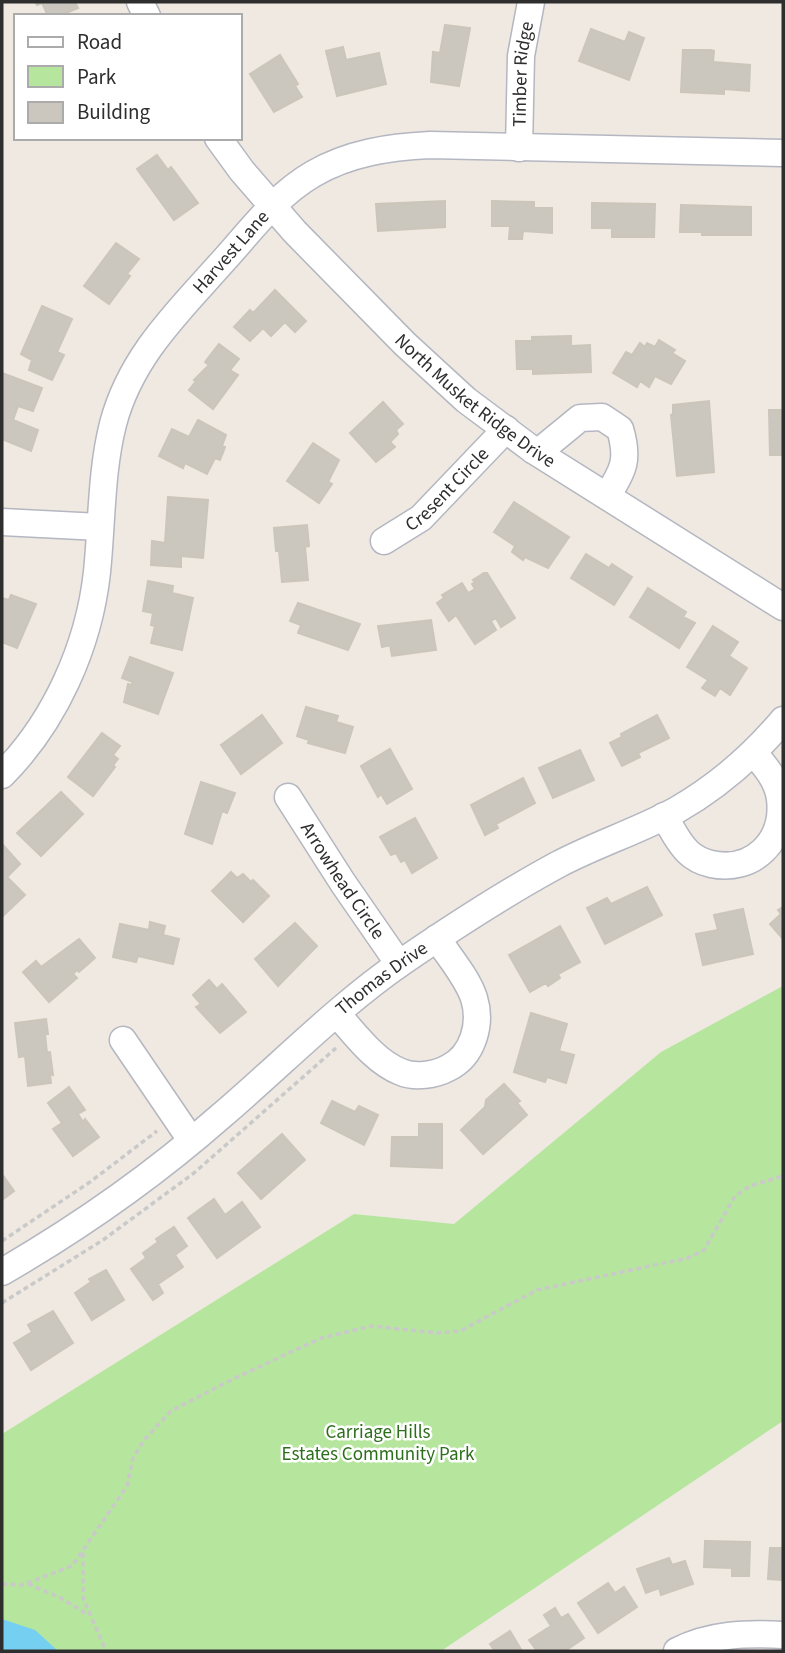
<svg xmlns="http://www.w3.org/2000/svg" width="785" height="1653" font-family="'Source Sans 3',sans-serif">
  <rect width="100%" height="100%" fill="#efe9e1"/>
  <path fill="#b6e59e" d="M783 986V1421L441 1651H2V1434L354 1214 454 1224 661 1052Z"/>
  <path fill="#75cff0" d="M2 1619 35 1630 58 1651H2Z"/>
  <path fill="#cbc7bf" stroke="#cbc5ba" stroke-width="2" d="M35 2H75L78 8 59 16H48L42 3 37 5Z
    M445 25 470 28 459 86 431 82 433 52 440 53Z
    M591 29 625 42 629 32 644 38 629 80 579 61Z
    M343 47 346 60 379 53 386 84 337 96 326 51Z
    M683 50H711L714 51 713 62 750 65 749 91 724 89V94L681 92Z
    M280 55 298 84 295 86 302 97 274 112 250 74Z
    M157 155 168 170 171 167 198 203 174 220 137 169Z
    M445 201V227L378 231 376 204Z
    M492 201 534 202V208H552V233L523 231 522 239H509L510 226H492Z
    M592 203 655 204 654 237H612V228H592Z
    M681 205 751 207V235H702V232H680Z
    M116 243 139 259 127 274 130 276 109 304 84 286Z
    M275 290 306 321 295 332 285 322 271 336 263 328 250 341 234 327 250 310 253 313Z
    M42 306 72 319 57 352 64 355 52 380 29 370 32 360 21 354Z
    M571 336V346L590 345 591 372 533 374V369H517L516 341H532V337Z
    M659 340 675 350 672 353 685 361 671 384 655 376 649 387 640 381 637 387 613 373 626 352 632 355 640 343 645 347 647 343 655 347Z
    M219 344 239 359 230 370 238 375 213 409 189 390 196 381 194 380 209 365 205 362Z
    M2 373 42 388 33 411 18 406 13 420 38 430 31 451 2 439Z
    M709 401 714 472 677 476 671 415 673 414V405Z
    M383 402 403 424 396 430 398 434 390 442 395 447 376 462 350 433Z
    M769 410H783V455H770Z
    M198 420 226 435 222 446 225 447 220 460 215 458 207 474 185 463 183 468 159 456 172 429 189 437Z
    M313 443 339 460 328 482 332 484 319 503 287 481Z
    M168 497 208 500 203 558 181 556V567L151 565 152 541 165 543Z
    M514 502 569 537 548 568 525 557 523 560 512 552 515 546 494 532Z
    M307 525 309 546 305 547 308 580 282 582 279 551H276L274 528Z
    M586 554 609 568 612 564 632 577 614 605 571 578Z
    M484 573H487L515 618 501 627 496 618 491 621 496 630 475 644 456 615 449 621 437 603 444 598 442 595 462 583 468 593 475 589 472 584 475 582 473 580Z
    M148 581 173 586 172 593 193 598 182 650 151 643 155 626 151 625 153 613 143 611Z
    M648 588 686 612 683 617 695 623 679 648 630 617Z
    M11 595 36 604 17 648 2 642V598L9 600Z
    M298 603 360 624 348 650 298 633 301 625 290 621Z
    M431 620 436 650 392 656 390 645 382 647 378 626Z
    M713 626 738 642 729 656 747 668 730 695 720 688 715 696 702 688 708 680 687 667Z
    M130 657 173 673 158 714 124 702 128 684 131 685 133 682 122 678Z
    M306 707 338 716 336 722 353 727 345 753 308 743 309 740 297 736Z
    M262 715 282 743 241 774 221 745Z
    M657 715 669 738 638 753 640 757 622 766 610 743 622 737 621 734Z
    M102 733 120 746 113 755 118 759 113 765 115 767 93 796 68 777Z
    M390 749 412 789 387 804 381 794 378 797 361 766Z
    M580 750 594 780 553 798 539 768Z
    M523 778 535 803 496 824 498 828 485 835 471 805Z
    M201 782 235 793 227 813 222 811 212 844 185 834Z
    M61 792 83 814 41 856 17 833Z
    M415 818 437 858 412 873 405 860 401 862 396 853 391 855 380 837Z
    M3 845 20 864 7 877 25 895 2 917Z
    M231 872 237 878 243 874 251 882 253 880 269 896 243 922 212 891Z
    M647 887 662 915 605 944 587 908 607 898 611 904Z
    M783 907V939L770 924 781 914 778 910Z
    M743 909 753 954 703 965 696 934 718 930 714 915Z
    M150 922 165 926 163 935 179 939 173 964 138 956 136 962 113 957 120 924 149 930Z
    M295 923 317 946 278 986 255 959Z
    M560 926 580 962 558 974 560 978 548 986 546 983 530 992 509 955Z
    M79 939 95 958 79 972 77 970 73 974 77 978 49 1002 23 972 36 961 41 967Z
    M209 980 217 989 222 984 246 1012 220 1033 196 1007 201 1004 193 995Z
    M531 1013 567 1024 559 1051 574 1055 566 1083 547 1077 545 1082 514 1072Z
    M46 1019 48 1034H45L47 1053 50 1052 53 1075 50 1074 51 1083 28 1086 25 1056 19 1057 15 1023Z
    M504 1084 520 1101 517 1103 527 1115 483 1154 461 1130 485 1107 486 1100Z
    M69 1087 85 1110 78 1114 83 1122 85 1119 99 1137 73 1156 53 1129 62 1123 48 1103Z
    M332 1101 355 1112 359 1106 378 1115 364 1145 321 1123Z
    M419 1124H442V1168L391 1166 392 1137H419Z
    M282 1134 305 1160 261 1199 238 1173Z
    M2 1174 14 1191 2 1200Z
    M214 1199 225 1215 242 1202 260 1227 217 1258 188 1218Z
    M174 1227 187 1246 175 1255 183 1267 158 1284 163 1293 153 1300 131 1269 146 1258 143 1253 158 1242 156 1239Z
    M106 1270 124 1300 92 1320 75 1293 91 1282 89 1279Z
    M53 1311 73 1343 31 1370 14 1343 32 1332 28 1325Z
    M705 1541 750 1542 749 1576H732V1568L704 1567Z
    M770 1548H783V1580L768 1579Z
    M669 1558 672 1565 685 1561 693 1584 661 1595 659 1588 646 1593 637 1569Z
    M608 1583 615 1593 624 1587 637 1607 598 1633 578 1603Z
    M555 1608 561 1618 568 1614 584 1638 565 1651H537L529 1640 551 1626 544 1615Z
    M510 1631 522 1651H495L490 1644Z"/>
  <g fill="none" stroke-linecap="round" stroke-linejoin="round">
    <defs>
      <g id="minor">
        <path d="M140 2 147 16"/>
        <path id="s1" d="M218 138 242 171 295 232 405 344 466 400 533 450 783 607"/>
        <path id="s2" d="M519 148 521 56 531 2"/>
        <path d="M533 450H541L580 418 602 417 620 429C629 459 624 470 607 496"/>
        <path d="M2 522 100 527"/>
        <path id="s3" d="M384 541 421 518 506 429"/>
        <path id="s4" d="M2 775C55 722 89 646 97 572 102 523 101 471 113 424 131 355 180 310 225 259 252 229 277 195 313 174 349 153 389 147 430 145L783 153"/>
        <path id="s5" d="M288 797 343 883 399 964"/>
        <path d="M664 816C671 827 678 843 688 852 694 858 703 862 711 864 753 873 785 841 780 799 778 781 765 766 754 753"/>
        <path d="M337 1014C355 1034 375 1062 401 1072 415 1078 435 1075 448 1068 473 1056 482 1024 474 998 467 977 449 957 437 938"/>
        <path d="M123 1040 191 1140"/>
        <path id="s6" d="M2 1272C78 1228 155 1174 221 1116 281 1065 337 1007 402 962 453 927 505 893 559 864 597 844 638 831 675 811 717 787 752 757 783 720"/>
        <path d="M677 1651C710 1634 746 1633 783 1635"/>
      </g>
    </defs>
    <use href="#minor" stroke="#b4b7c1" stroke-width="29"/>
    <path stroke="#c9c9c9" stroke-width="3.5" stroke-dasharray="5 3.5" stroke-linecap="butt" d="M2 1241 90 1182 157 1131
      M2 1303 103 1240 194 1173 336 1048
      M83 1553V1598L106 1651
      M2 1584 22 1585 72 1566 127 1486 133 1458 144 1440 171 1411 227 1382 321 1338 372 1326 437 1333 460 1331 537 1290 688 1258 704 1250 735 1196 750 1186 783 1176
      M28 1584 61 1598 88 1615"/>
    <use href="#minor" stroke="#fff" stroke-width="26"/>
  </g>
  <g text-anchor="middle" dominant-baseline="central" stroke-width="5" stroke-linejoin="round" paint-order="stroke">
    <g font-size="19" fill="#2e2e2e" stroke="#fff">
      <text stroke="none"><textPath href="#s2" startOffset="74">Timber Ridge</textPath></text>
      <text stroke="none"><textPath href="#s4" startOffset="588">Harvest Lane</textPath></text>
      <text stroke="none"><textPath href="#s1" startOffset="369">North Musket Ridge Drive</textPath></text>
      <text stroke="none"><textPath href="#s3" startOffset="82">Cresent Circle</textPath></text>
      <text stroke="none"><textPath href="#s5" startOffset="100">Arrowhead Circle</textPath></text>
      <text stroke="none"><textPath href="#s6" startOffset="481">Thomas Drive</textPath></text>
    </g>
    <g font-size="19" fill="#2c6e1b" stroke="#fff">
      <text x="378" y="1432">Carriage Hills<tspan x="378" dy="22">Estates Community Park</tspan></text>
    </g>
  </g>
  <rect width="785" height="1653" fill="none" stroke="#2e2e2e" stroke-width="7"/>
  <rect x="14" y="14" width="228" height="126" fill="#ffffff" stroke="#ababab" stroke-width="2"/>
  <rect x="28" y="37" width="35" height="10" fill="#ffffff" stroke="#ababab" stroke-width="2"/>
  <text x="77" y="49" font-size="21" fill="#2e2e2e">Road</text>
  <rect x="28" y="66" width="35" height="21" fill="#b6e59e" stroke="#ababab" stroke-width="2"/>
  <text x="77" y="84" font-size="21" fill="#2e2e2e">Park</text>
  <rect x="28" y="102" width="35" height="21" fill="#cbc7bf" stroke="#ababab" stroke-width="2"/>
  <text x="77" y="119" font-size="21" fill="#2e2e2e">Building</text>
</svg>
